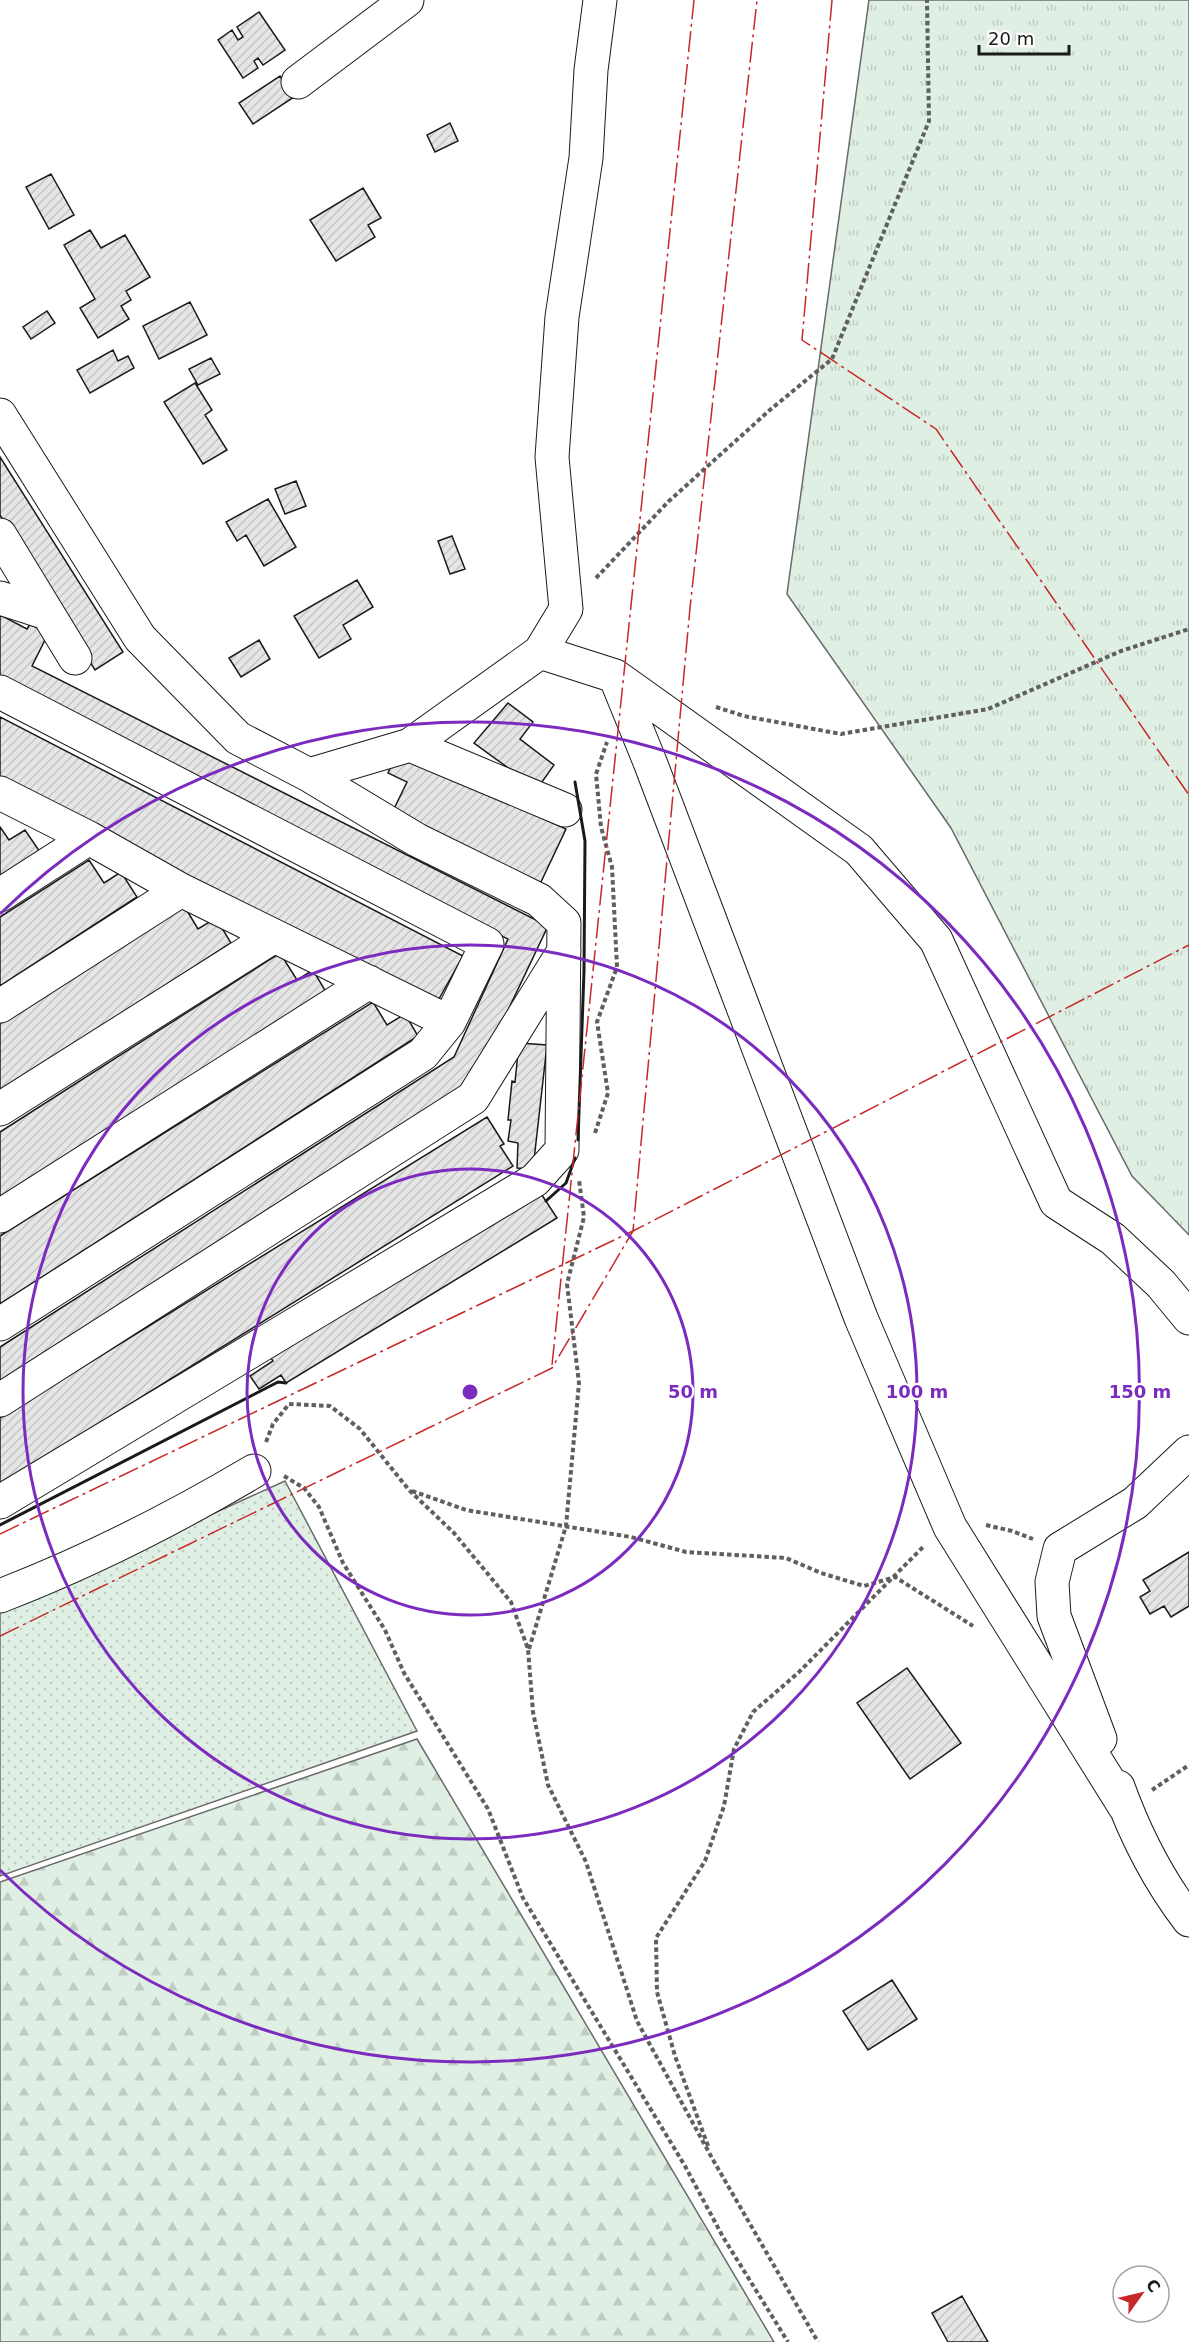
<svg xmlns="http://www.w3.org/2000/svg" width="1189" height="2342" font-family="'DejaVu Sans',sans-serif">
  <defs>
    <pattern id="grass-tufts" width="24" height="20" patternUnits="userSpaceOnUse" patternTransform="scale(1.5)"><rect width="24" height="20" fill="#e0efe3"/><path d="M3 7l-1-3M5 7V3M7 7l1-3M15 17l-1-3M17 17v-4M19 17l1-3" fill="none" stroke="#c0ccc2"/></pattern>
    <pattern id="forest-firs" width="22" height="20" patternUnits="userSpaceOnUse" patternTransform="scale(1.5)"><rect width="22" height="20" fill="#e0efe3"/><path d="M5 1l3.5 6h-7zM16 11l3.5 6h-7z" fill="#c0ccc2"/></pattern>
    <pattern id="park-dots" width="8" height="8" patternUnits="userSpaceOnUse" patternTransform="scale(1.5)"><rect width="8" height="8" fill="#e0efe3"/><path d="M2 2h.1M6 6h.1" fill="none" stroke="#c0ccc2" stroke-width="1.8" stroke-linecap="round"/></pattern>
    <pattern id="building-hatch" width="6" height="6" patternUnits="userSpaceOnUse" patternTransform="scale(1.5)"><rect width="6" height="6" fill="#e6e6e6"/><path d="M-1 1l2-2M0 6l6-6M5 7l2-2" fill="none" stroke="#c5c5c5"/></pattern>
  </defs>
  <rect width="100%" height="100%" fill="#fff"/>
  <path fill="url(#grass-tufts)" stroke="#6a6a6a" stroke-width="1.5" d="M869 0H1189V1235L1132 1176 951 828 787 594Z"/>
  <path fill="url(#forest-firs)" stroke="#6a6a6a" stroke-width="1.5" d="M417 1739 774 2342H0V1882Z"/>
  <path fill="url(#park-dots)" stroke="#6a6a6a" stroke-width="1.5" d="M285 1481 417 1731 0 1876V1610Z"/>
  <path fill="url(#building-hatch)" stroke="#1a1a1a" stroke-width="1.5" d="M259 12 285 50 263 65 258 58 254 61 258 68 243 78 218 40 232 30 238 40 243 37 237 27Z
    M280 76 294 97 253 124 239 103Z
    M450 123 458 141 435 152 427 135Z
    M51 174 74 215 49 229 26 187Z
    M363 188 381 218 368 225 375 237 336 261 310 220Z
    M90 230 101 248 125 235 150 277 126 291 131 300 121 306 129 319 98 338 80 308 95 299 64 245Z
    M190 302 207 335 159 359 143 326Z
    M47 311 55 323 31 339 23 327Z
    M113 350 118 361 128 356 134 368 90 393 77 370Z
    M211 358 220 374 198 385 189 369Z
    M195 383 212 410 205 415 227 450 203 464 164 402Z
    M0 457 123 652 95 670 0 515Z
    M296 481 306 506 285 514 275 489Z
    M268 499 296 547 264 566 246 535 237 541 226 522Z
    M452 536 465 569 450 574 438 541Z
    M357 580 373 607 343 625 351 639 319 658 294 616Z
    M0 615 27 629 30 624 48 634 32 666 548 926 474 1082 0 1382V1347L454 1057 508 939 0 681Z
    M259 640 270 659 241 677 229 658Z
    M508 703 533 722 520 739 554 765 537 789 474 743Z
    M0 717 463 956 435 1006 0 781Z
    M411 758 566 829 540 884 392 813 407 782 388 773 393 761Z
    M0 827 9 840 25 830 40 852 0 878Z
    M89 860 104 883 121 872 137 897 0 986V917Z
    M183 904 198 929 216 918 231 943 0 1091V1023Z
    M280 953 297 980 313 970 326 992 0 1201V1132Z
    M373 1002 387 1025 405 1014 418 1036 0 1304V1236Z
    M519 1043 547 1045 533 1169 517 1168 518 1143 508 1141 511 1120H508L512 1081 515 1082Z
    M487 1117 504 1144 500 1146 513 1166 0 1485V1418Z
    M540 1192 557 1218 286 1383 281 1375 259 1389 250 1376 273 1361 271 1358Z
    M1189 1552V1606L1171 1617 1164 1606 1150 1614 1140 1597 1150 1591 1143 1580Z
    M907 1668 961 1743 910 1779 857 1703Z
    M892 1980 917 2019 868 2050 843 2011Z
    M962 2296 988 2342H948L932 2313Z"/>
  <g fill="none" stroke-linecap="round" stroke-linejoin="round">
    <defs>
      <path id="minor" d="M298 82 407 0
        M0 415 140 638 238 738 309 775 417 840 539 900 564 923 562 1150 535 1180 0 1502
        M0 535 75 658
        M0 598 47 613
        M540 652 615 676 859 850 936 940 1056 1202 1113 1239 1161 1284 1189 1318
        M615 676 650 762 861 1318 950 1527 1125 1807
        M0 692 487 944 449 1022 423 1054 0 1324
        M410 745 565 810
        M309 775 410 745 540 652 566 609 552 457 562 317 586 158 591 70 600 0
        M0 793 89 838 181 890 449 1022
        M0 895 89 838
        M0 1006 181 890
        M0 1109 274 936
        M0 1216 369 982
        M0 1400 473 1098 564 951
        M0 1596C88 1562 173 1519 254 1471
        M1100 1739 1054 1616 1052 1582 1060 1549 1135 1503 1189 1452
        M1118 1787C1135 1834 1159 1881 1189 1920"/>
    </defs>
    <use href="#minor" stroke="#1a1a1a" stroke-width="35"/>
    <path stroke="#5f5f5f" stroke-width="4" stroke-dasharray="4.5 3" stroke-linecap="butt" d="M596 578 669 501 771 409 832 359 929 121 927 0
      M716 707 744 716 841 734 988 709 1121 651 1189 629
      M595 1133 608 1093 597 1022 617 967 612 867 601 827 596 774 607 742
      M266 1442 273 1424 289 1404 330 1406 360 1429 409 1490 454 1533 511 1602 528 1649 533 1712 548 1785 586 1862 637 2021 712 2158 818 2342
      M284 1476 304 1488 319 1507 343 1563 385 1630 404 1673 488 1809 523 1898 685 2166 723 2237 788 2342
      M412 1491 466 1510 631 1537 686 1552 786 1558 821 1573 864 1586 895 1577 973 1626
      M986 1525 1012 1531 1033 1539
      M529 1649 566 1526 579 1383 567 1284 584 1217 579 1180
      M1152 1790 1189 1765
      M708 2146 675 2056 657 1992 656 1938 705 1861 724 1806 734 1749 753 1712 798 1673 924 1546"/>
    <use href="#minor" stroke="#fff" stroke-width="33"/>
    <path stroke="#1a1a1a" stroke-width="3" d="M575 782 585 841 584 971 578 1140
      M546 1201 566 1183 575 1158
      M0 1525 278 1382 286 1383"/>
    <path stroke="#c62828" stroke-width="1.5" stroke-dasharray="21 4.5 3 4.5" stroke-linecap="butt" d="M832 0 802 340 936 429 1189 795
      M552 1365 694 0
      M0 1534 633 1231 1189 945
      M0 1636 552 1368 633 1231 690 608 757 0"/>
  </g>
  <g fill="none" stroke="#7b2cbf" stroke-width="3">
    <circle cx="470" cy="1392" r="223"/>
    <circle cx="470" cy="1392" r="447"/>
    <path d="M0 914A670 670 0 1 1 0 1870"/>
  </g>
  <circle cx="470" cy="1392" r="9" fill="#7b2cbf" stroke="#fff" stroke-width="3"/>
  <g font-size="18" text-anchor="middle" font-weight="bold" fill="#7b2cbf" stroke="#fff" stroke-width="4.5" stroke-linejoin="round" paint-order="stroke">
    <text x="693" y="1398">50 m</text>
    <text x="917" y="1398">100 m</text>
    <text x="1140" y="1398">150 m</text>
  </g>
  <g transform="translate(1141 2294) rotate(56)"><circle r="28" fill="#ffffff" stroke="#a3a3a3" stroke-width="1.5"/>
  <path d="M0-4.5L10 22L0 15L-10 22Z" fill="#c62828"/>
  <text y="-9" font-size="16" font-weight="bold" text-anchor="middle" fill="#1a1a1a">С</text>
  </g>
  <path d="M979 45v9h90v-9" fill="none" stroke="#1a1a1a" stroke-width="3"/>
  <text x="988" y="45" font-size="18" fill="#1a1a1a" stroke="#ffffff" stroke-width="4.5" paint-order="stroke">20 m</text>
</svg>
